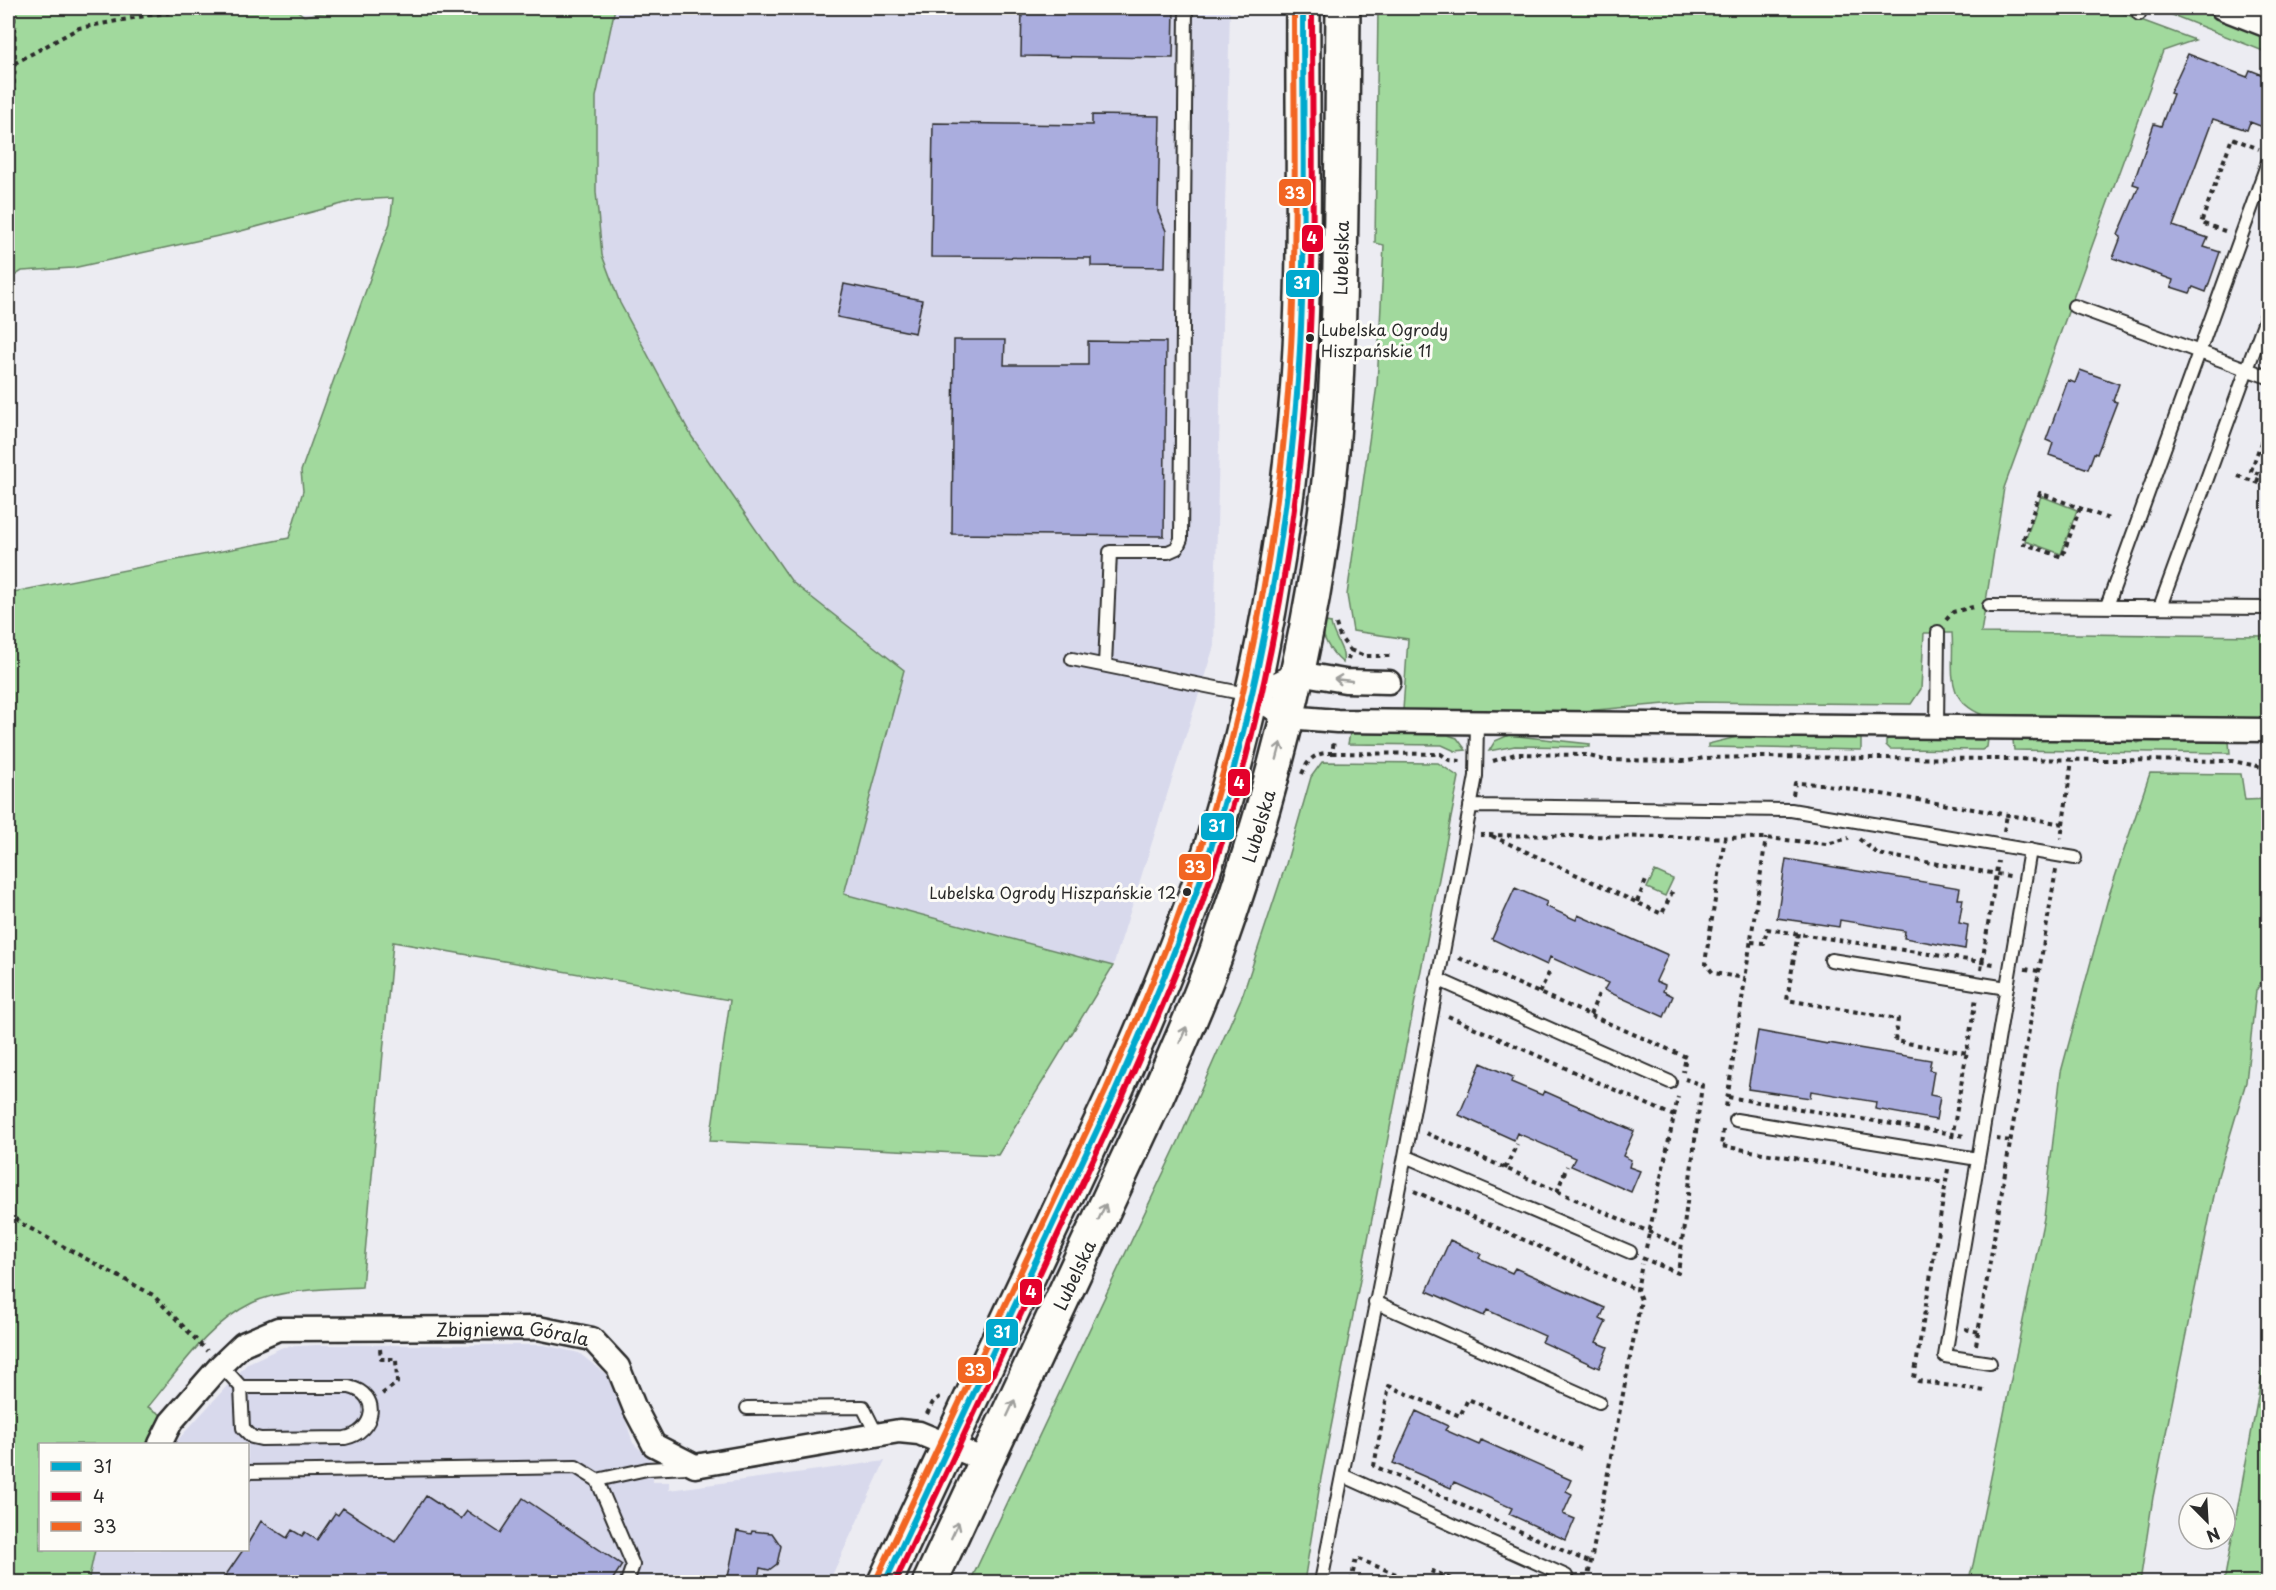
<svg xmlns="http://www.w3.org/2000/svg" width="2276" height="1590" font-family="'Playpen Sans',sans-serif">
  <rect width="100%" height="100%" fill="#ececf2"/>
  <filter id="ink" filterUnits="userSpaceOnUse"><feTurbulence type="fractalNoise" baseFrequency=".0167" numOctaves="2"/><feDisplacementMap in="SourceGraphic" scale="12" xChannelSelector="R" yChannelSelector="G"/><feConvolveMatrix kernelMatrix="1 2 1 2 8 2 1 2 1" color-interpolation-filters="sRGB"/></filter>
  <g filter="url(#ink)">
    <path fill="#d8d9ec" d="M615 8H1230L1214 646 1113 966 844 894 904 670 792 582 692 437 620 303 602 255 596 192V97Z
      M317 1345H544L579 1353 608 1376 619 1400 633 1443 653 1462V1482H669V1490L885 1461 829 1582H87L95 1550H248V1444H174L248 1363 283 1347Z"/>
    <path fill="#a1d99d" stroke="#668264" stroke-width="1.5" d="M8 8H294L304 16 352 8H615L596 97V192L602 255 620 303 692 437 792 582 904 670 844 894 1113 966 998 1155 710 1141 730 1000 393 942 362 1287C330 1289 281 1289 252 1303 208 1324 179 1370 148 1407L162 1415 146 1444H40V1550H95L88 1582H8V593L289 538 303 491 301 471 390 223 393 198 357 200 241 231 73 268 22 271 8 280Z
      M1378 8H2123L2122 13 2195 40 2163 51 2004 488 1981 633 2268 636V718L1983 715C1942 699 1955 668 1952 633H1924L1921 689 1911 704 1689 702 1572 712 1403 710 1408 639 1353 631 1347 595 1377 385 1384 245 1375 243Z
      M2155 8H2193L2268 38V53Z
      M2041 496 2077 510 2061 554 2025 541Z
      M1321 621 1331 623C1333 638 1346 649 1343 663 1330 652 1322 639 1321 621Z
      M1350 733 1448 735 1457 738 1466 750 1455 751 1442 745 1348 744Z
      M1509 735 1590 744V747L1515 746 1489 751 1495 741Z
      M1737 737 1861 738V750L1708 747V744Z
      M1891 738 1988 739 1987 747 1982 750 1890 749 1886 745V740Z
      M2018 739 2134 741 2138 743 2142 741 2229 742 2230 753 2014 750 2013 740Z
      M1322 762 1438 763 1459 777 1321 1478 1304 1582H970L1179 1140 1243 994 1286 864 1311 777Z
      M2150 773 2241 774 2245 800 2268 799V970L2256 991 2246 1082 2218 1176 2153 1497 2140 1582H1967L1972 1570 2044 1218 2061 1072 2109 895Z
      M1655 871 1673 879 1665 896 1647 888Z
      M2268 1343V1582H2224L2266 1353Z"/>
    <path fill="#aaadde" stroke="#2b2b2b" stroke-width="1.5" d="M1022 8H1174L1173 58 1021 56Z
      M2188 54 2247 77 2250 70 2268 77V129L2250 122 2247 130 2213 119 2173 226 2208 238 2204 247 2220 252 2206 292 2193 287 2190 293 2171 287 2173 280 2113 258 2121 237 2118 235 2139 186 2133 184 2154 124 2161 126 2173 94 2170 93Z
      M1092 115 1160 116 1158 212 1166 231 1165 267 1091 266V258L931 257 933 123 1092 125Z
      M844 284 922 300 915 333 837 317Z
      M954 340H1005L1004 365H1088V341L1166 342 1164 536 952 534Z
      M2080 370 2119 384 2113 401 2117 402 2097 454 2094 453 2088 469 2049 455 2053 443 2046 440 2068 380 2075 383Z
      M1786 859 1960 888 1958 899H1963L1959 923 1968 925 1965 949 1904 938 1905 931 1840 920 1839 927 1777 918Z
      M1515 888 1547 902 1545 906 1576 920 1578 915 1668 955 1656 981 1665 985 1663 991 1673 996 1664 1017 1604 990 1608 983 1550 957 1547 965 1492 939Z
      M1758 1031 1828 1044V1043L1931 1060 1929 1070 1934 1071 1930 1095 1940 1097 1936 1120 1875 1109 1876 1102 1811 1091 1810 1098 1748 1089Z
      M1481 1063 1513 1077 1511 1082 1542 1095 1544 1091 1634 1131 1623 1156 1631 1160 1629 1167 1640 1171 1631 1192 1571 1166 1575 1158 1517 1133 1514 1140 1459 1115Z
      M1450 1240 1481 1254 1479 1258 1512 1273 1515 1268 1605 1308 1600 1319 1606 1322 1596 1342 1608 1347 1599 1368 1542 1342 1545 1336 1487 1310 1484 1316 1427 1291Z
      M1416 1411 1448 1426 1445 1430 1479 1445 1481 1440 1571 1480 1566 1491 1572 1494 1563 1514 1575 1519 1566 1540 1509 1514 1512 1508 1454 1482 1451 1488 1393 1463Z
      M426 1496 461 1519 467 1511 500 1533 523 1498 622 1565 611 1582H221L243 1550H248V1543L261 1521 287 1538 292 1530 302 1536 305 1532 317 1540 335 1513 338 1515 343 1508 395 1542Z
      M737 1531 751 1534 752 1531 772 1533 781 1546 777 1564 769 1570 760 1568 757 1582H727Z"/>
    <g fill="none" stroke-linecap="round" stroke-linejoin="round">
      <defs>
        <path id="lane" d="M2139 14 2141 8
          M2074 306 2268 377
          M1989 606 2268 608
          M2107 606 2268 162
          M2160 607 2268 312
          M1072 659 1251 695
          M1105 665 1110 552H1168L1177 548 1181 539 1186 8
          M1937 727 1938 632
          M1470 806 1791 810 2075 858
          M1831 960 2007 988
          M1437 979 1670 1082
          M1736 1120 1978 1159
          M1405 1156 1630 1252
          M1375 1302 1599 1402
          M1990 1363 1945 1356 2030 850
          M221 1365 241 1387H349C382 1394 375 1432 345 1438L261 1439 252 1437 243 1428 241 1387
          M747 1408 863 1407 877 1435
          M248 1472 576 1467 597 1480 633 1565 627 1582
          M1342 1475 1566 1576
          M597 1480 647 1469 688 1467
          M1321 1582 1405 1156 1476 776 1477 723"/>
        <g id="street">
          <path d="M2222 8 2268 26"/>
          <path d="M1252 696 1288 717 1337 721 2268 730"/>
          <path d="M1252 696 1298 673 1345 681 1389 682"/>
          <path id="s1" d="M160 1444 171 1422 221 1365 243 1344 278 1329 538 1328 592 1339 618 1367 635 1409 654 1445 695 1466 899 1431 919 1433 987 1461"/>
        </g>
        <g id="secondary">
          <path d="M885 1582 1114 1094C1146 1022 1177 950 1202 876 1253 720 1284 557 1297 394 1307 266 1302 136 1303 8"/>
          <path id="s2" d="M930 1582 1157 1096C1178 1048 1200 1000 1217 951 1272 796 1313 636 1330 472 1335 428 1336 383 1338 338 1342 228 1342 118 1343 8"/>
        </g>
      </defs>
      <use href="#lane" stroke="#2b2b2b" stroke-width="16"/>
      <use href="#street" stroke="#2b2b2b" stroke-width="27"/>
      <use href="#secondary" stroke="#2b2b2b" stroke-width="38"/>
      <path stroke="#2b2b2b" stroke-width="4" stroke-dasharray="4.5 4.5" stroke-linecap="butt" d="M14 8 15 63 79 28 150 15 218 8
        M8 183 15 63
        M2225 231 2201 223 2232 138 2259 149
        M2238 476 2262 484
        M2257 482 2260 474 2251 471 2268 423
        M2080 508 2062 557 2022 543 2040 493 2109 519
        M1946 620 1953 612 1973 607
        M1336 624 1340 637 1350 650 1348 660
        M1350 650 1365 656H1392
        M1332 753 1441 754 1449 760 1461 761
        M1493 761 1515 754 1586 755 1604 760 1688 761 1704 758 1757 757 2232 761 2268 768
        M1302 774C1308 759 1316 752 1332 753L1334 741
        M1793 795 1795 783 1821 784 2063 824 2061 839
        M2063 824 2072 760
        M2004 831 2007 815
        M1480 835 1766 838 1827 844 1849 838
        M1492 836 1662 914 1673 890
        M1725 837 1705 963 1713 973 1745 978
        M1859 839 1878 854 2010 876
        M1637 902 1647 878
        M1798 933 1787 1000 1898 1019 1895 1041 1967 1053
        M1751 942 1764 943 1767 929 1994 964
        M1459 958 1686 1057 1683 1072
        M2025 969 2039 971
        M1981 970 1998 861
        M1539 993 1551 969
        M1590 1015 1600 991
        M1448 1016 1674 1116
        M1728 1097 1965 1136
        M1726 1107 1766 838
        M1723 1130 1721 1146 1945 1183
        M1426 1133 1681 1246
        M1952 1138 1976 998
        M1996 1139 2011 1141
        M1505 1169 1517 1144
        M1948 1169 1914 1378 1918 1381 1985 1391
        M1414 1191 1637 1290
        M1557 1192 1567 1166
        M8 1213 22 1224 153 1295 207 1351
        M1646 1248 1678 1097
        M1642 1258 1678 1273 1702 1085 1685 1079
        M1965 1329 1979 1332
        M1976 1345 2056 870
        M380 1349 381 1359H396L397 1383 382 1394
        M927 1414 933 1402 940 1397
        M1581 1449 1468 1399 1460 1416 1389 1386 1374 1466 1591 1563
        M1351 1582 1356 1558 1416 1582
        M1428 1582 1433 1571 1458 1582
        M1587 1582 1641 1300 1637 1290 1642 1264"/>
      <use href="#lane" stroke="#fdfcf7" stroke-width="12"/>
      <use href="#street" stroke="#fdfcf7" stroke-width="22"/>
      <use href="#secondary" stroke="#fdfcf7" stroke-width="33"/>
      <defs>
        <path id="bus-1" d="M885 1582 1114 1094C1146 1022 1177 950 1202 876 1253 720 1284 557 1297 394 1307 266 1303 137 1303 8"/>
        <path id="bus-2" d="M895 1582 1122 1098C1154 1026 1186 954 1210 879 1262 723 1293 559 1306 395 1316 267 1312 137 1312 8"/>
        <path id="bus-3" d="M877 1578 1106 1090C1137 1019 1169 947 1193 873 1244 718 1275 555 1288 393 1298 265 1294 136 1294 8"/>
      </defs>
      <use href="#bus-1" stroke="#fdfcf7" stroke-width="10"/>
      <use href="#bus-2" stroke="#fdfcf7" stroke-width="10"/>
      <use href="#bus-3" stroke="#fdfcf7" stroke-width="10"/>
      <use href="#bus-1" stroke="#00a9ce" stroke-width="6"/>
      <use href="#bus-2" stroke="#e4002b" stroke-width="6"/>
      <use href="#bus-3" stroke="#f26522" stroke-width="6"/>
    </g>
    <defs><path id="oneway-shaft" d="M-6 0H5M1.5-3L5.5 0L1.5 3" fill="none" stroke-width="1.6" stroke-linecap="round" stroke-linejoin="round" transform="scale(1.5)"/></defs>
    <g stroke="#9e9e9b">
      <use href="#oneway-shaft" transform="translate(1343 680) rotate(-174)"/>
      <use href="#oneway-shaft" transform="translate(1279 751) rotate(-75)"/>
      <use href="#oneway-shaft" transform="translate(1183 1035) rotate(-67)"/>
      <use href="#oneway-shaft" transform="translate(1102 1212) rotate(-65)"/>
      <use href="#oneway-shaft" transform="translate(1011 1408) rotate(-65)"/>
      <use href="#oneway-shaft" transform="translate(955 1530) rotate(-65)"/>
    </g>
  </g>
  <g fill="#2b2b2b" stroke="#fdfcf7" stroke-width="2">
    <circle cx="1310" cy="338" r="5"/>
    <circle cx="1187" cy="892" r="5"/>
  </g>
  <g text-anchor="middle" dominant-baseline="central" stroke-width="6" stroke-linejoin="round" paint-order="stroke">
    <g font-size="16" fill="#2b2b2b" stroke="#fdfcf7" text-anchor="start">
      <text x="1321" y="329">Lubelska Ogrody<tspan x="1321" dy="21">Hiszpańskie 11</tspan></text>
      <text x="1176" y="892" text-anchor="end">Lubelska Ogrody Hiszpańskie 12</text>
    </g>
    <g font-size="18" fill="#2b2b2b" stroke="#fdfcf7">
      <text stroke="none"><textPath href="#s2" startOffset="1401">Lubelska</textPath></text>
      <text stroke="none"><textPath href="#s2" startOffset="825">Lubelska</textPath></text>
      <text stroke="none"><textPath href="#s2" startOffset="339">Lubelska</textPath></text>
      <text stroke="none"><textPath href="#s1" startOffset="404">Zbigniewa Górala</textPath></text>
    </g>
  </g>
  <g stroke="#fdfcf7" stroke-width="2">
    <rect x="1278" y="178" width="34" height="29" rx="6" fill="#f26522"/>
    <rect x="1301" y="224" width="23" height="29" rx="6" fill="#e4002b"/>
    <rect x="1285" y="269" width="35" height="29" rx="6" fill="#00a9ce"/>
    <rect x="1227" y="768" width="24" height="29" rx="6" fill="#e4002b"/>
    <rect x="1200" y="812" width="35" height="29" rx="6" fill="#00a9ce"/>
    <rect x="1178" y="853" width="34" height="28" rx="6" fill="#f26522"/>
    <rect x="1019" y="1278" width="24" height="28" rx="6" fill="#e4002b"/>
    <rect x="985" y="1318" width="34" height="29" rx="6" fill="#00a9ce"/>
    <rect x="957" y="1356" width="35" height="28" rx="6" fill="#f26522"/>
  </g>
  <g font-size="16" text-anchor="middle" font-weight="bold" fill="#fff">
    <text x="1295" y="199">33</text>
    <text x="1312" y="244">4</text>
    <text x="1302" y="289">31</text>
    <text x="1239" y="789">4</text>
    <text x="1217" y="832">31</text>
    <text x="1195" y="873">33</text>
    <text x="1031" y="1298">4</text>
    <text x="1002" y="1338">31</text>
    <text x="975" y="1376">33</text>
  </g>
  <rect width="2276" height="1590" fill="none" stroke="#fdfcf7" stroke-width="30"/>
  <rect x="15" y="15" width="2246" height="1560" fill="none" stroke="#2b2b2b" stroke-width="2" filter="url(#ink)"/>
  <rect x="39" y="1443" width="210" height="108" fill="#fdfcf7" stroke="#a9a8a5" stroke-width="1.5"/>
  <rect x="51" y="1462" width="30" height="9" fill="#00a9ce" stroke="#a9a8a5" stroke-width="1.5"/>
  <text x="93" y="1473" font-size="18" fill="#2b2b2b">31</text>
  <rect x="51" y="1492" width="30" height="9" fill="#e4002b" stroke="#a9a8a5" stroke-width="1.5"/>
  <text x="93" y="1503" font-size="18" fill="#2b2b2b">4</text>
  <rect x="51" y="1522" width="30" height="9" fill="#f26522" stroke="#a9a8a5" stroke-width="1.5"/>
  <text x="93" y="1533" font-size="18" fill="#2b2b2b">33</text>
  <g transform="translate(2207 1521) rotate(156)"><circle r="28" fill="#fdfcf7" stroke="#a9a8a5" stroke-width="1.5"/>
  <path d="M0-4.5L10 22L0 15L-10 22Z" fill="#2b2b2b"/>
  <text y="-9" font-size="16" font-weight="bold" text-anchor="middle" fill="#2b2b2b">N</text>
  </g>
</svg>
